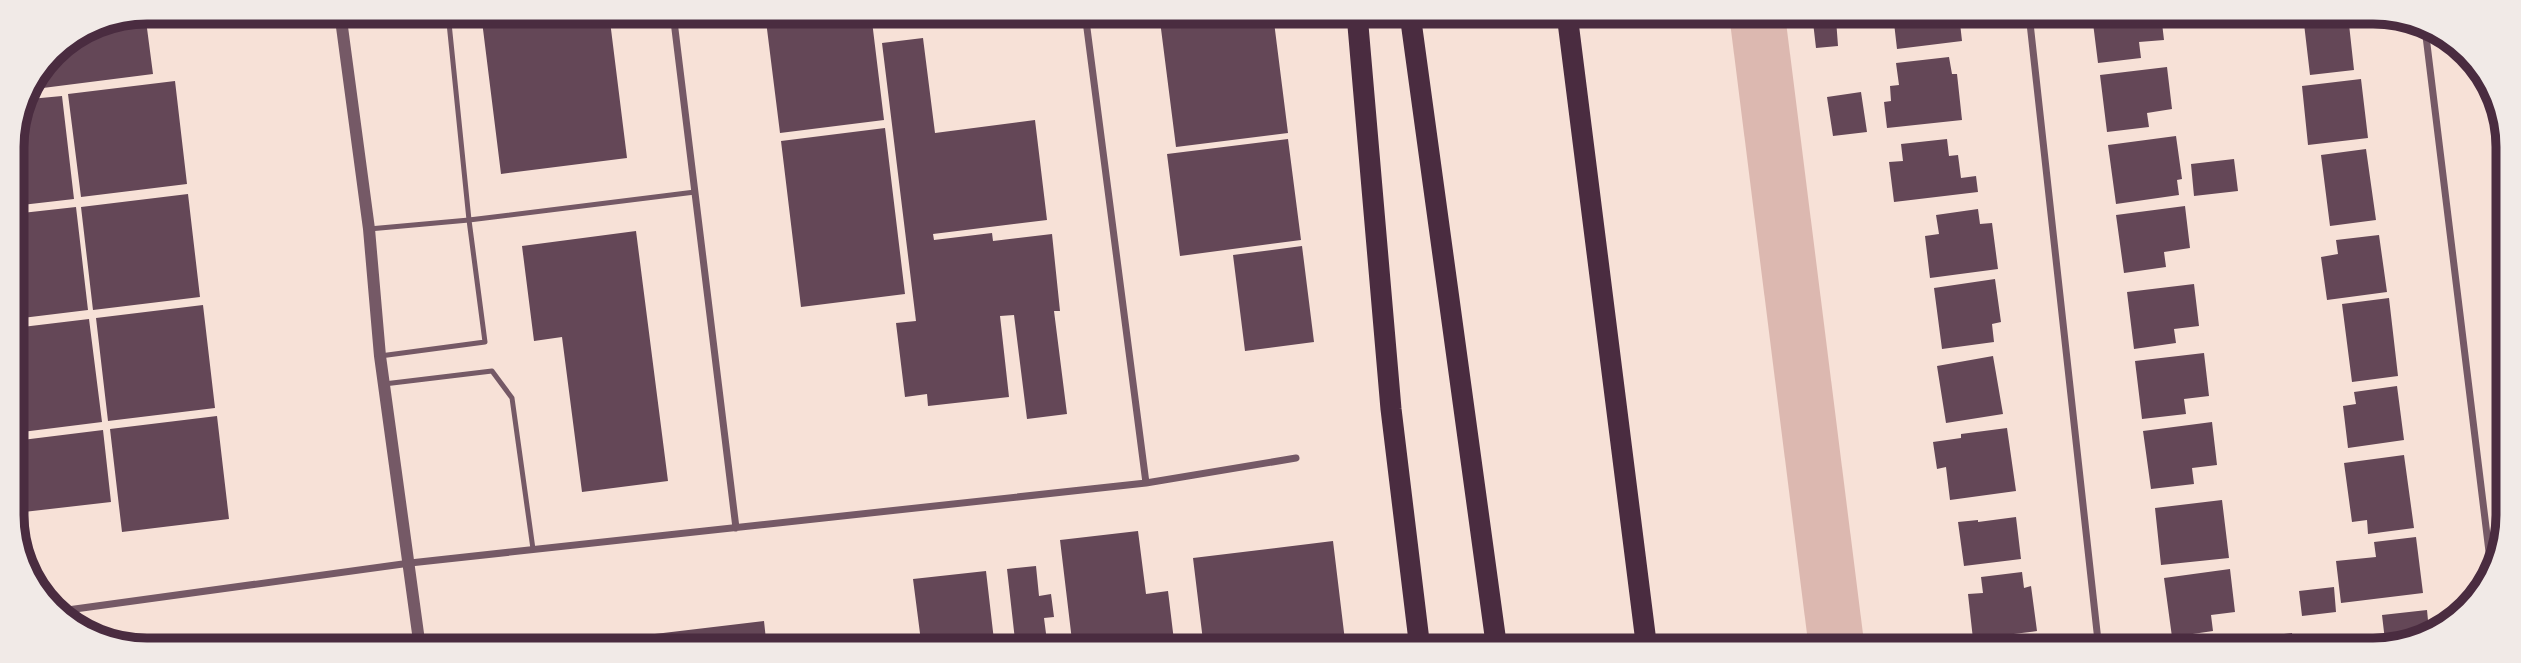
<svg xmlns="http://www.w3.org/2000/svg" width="2521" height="663" font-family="'DM Sans',sans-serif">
  <rect width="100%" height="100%" fill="#f7e1d7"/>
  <path fill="#dcb8b0" d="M1729 14H1785L1865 650H1809Z"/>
  <path fill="#644757" d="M145 13 153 74 35 89 52 52 96 22Z
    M481 13H609L627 158 501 174Z
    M765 13H871L884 120 780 133Z
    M1159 13 1273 14 1288 133 1176 147Z
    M1893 14H1959L1962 41 1897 49Z
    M2092 15H2211V16L2162 23 2164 40 2139 42 2141 58 2098 63Z
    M2303 15H2348L2354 70 2310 75Z
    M1836 19 1838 46 1816 48 1813 22Z
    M923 38 935 133 1035 120 1047 220 933 234 934 240 992 233 993 241 1052 234 1060 311H1054L1067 414 1027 419 1014 315 1000 316 1009 397 928 406 927 394 905 397 896 323 916 321 882 43Z
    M1949 57 1952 74H1957L1962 120 1887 128 1884 102 1891 101 1890 86 1899 85 1896 63Z
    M2167 67 2172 109 2147 113 2149 127 2107 132 2100 75Z
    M2361 79 2368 138 2308 145 2302 86Z
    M175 81 187 184 81 197 68 94Z
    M1861 92 1867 132 1833 136 1827 97Z
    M62 96 74 199 13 206V139L30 99Z
    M885 128 905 294 801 307 781 141Z
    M2176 136 2182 179 2177 180 2179 195 2116 204 2108 145Z
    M1288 139 1301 240 1180 256 1167 154Z
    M1947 139 1949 156 1958 155 1961 178 1976 176 1978 192 1894 202 1889 162 1903 161 1901 144Z
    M2366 149 2376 220 2330 226 2321 155Z
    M2234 159 2238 191 2194 196 2191 164Z
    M188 194 200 297 93 310 81 207Z
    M2185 206 2190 248 2164 252 2166 267 2124 273 2116 215Z
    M76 207 88 310 14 319 13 214Z
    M1978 209 1980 224 1992 223 1998 269 1930 278 1925 236 1939 234 1936 215Z
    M636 231 668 481 582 492 562 337 534 341 522 246Z
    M2379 235 2387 292 2327 300 2321 257 2338 254 2336 240Z
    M1302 246 1314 342 1245 351 1233 255Z
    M1995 279 2001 322 1992 324 1994 342 1942 349 1934 288Z
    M2194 284 2199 326 2174 329 2176 343 2134 349 2127 292Z
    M2389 298 2398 376 2352 382 2342 304Z
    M203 305 215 408 108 421 96 318Z
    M89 319 102 422 14 433V328Z
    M2204 353 2209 396 2184 399 2186 414 2142 419 2135 361Z
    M1993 356 2003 414 1946 423 1937 366Z
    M2397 386 2404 440 2348 448 2343 406 2356 404 2354 392Z
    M217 416 229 519 122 532 110 429Z
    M2212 422 2217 465 2192 468 2194 484 2151 489 2143 431Z
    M2007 428 2016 491 1950 500 1946 467 1937 469 1933 442 1961 438V434Z
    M103 430 111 502 15 513 14 441Z
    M2404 455 2414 528 2368 534 2367 520 2352 522 2344 463Z
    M2222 500 2229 558 2161 565 2155 508Z
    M2016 517 2021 559 1964 566 1958 522 1978 520V522Z
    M1138 531 1146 594 1168 591 1175 649H1073L1060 540Z
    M2416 537 2423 593 2341 603 2336 561 2376 557 2374 542Z
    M1333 541 1346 649H1204L1193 558Z
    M1036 566 1039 596 1051 594 1054 617 1044 618 1048 649H1016L1007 569Z
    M2230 569 2235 612 2211 615 2213 631 2172 637 2164 578Z
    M986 571 995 649H922L913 579Z
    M2022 572 2024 588 2031 586 2037 631 1973 639 1968 594 1983 593 1981 577Z
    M2334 587 2336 612 2302 616 2299 591Z
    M2427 610 2429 631 2386 649 2382 615Z
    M764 621 767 649H622L621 638Z
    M2292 633 2294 650H2262L2260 637Z
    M2237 640 2238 650H2171V647Z
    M2031 645 2032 650H2003V648Z"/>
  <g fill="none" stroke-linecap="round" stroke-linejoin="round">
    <path stroke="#755966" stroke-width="5" d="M369 229 469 220 695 192
      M380 356 485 342 469 220 448 13
      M384 384 492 371 512 398 533 549"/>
    <path stroke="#755966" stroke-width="7" d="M673 13 736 528
      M1085 13 1146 483
      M2029 14 2099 650
      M2425 28 2491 568
      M53 612 410 563 1146 483 1296 458"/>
    <path stroke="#755966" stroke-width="12" d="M340 12 369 229 380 356 420 648"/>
    <path stroke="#4a2c40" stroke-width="21" d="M1357 14 1391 409 1420 649
      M1410 14 1497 650
      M1567 14 1647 650"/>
  </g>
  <path d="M0 0H2521V663H0ZM147 24H2373A123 123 0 0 1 2496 147V515A123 123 0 0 1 2373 638H147A123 123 0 0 1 24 515V147A123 123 0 0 1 147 24Z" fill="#f1eae7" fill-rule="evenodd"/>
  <path fill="none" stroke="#4a2c40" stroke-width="9" d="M147 24H2373A123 123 0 0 1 2496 147V515A123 123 0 0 1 2373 638H147A123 123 0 0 1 24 515V147A123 123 0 0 1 147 24Z"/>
</svg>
